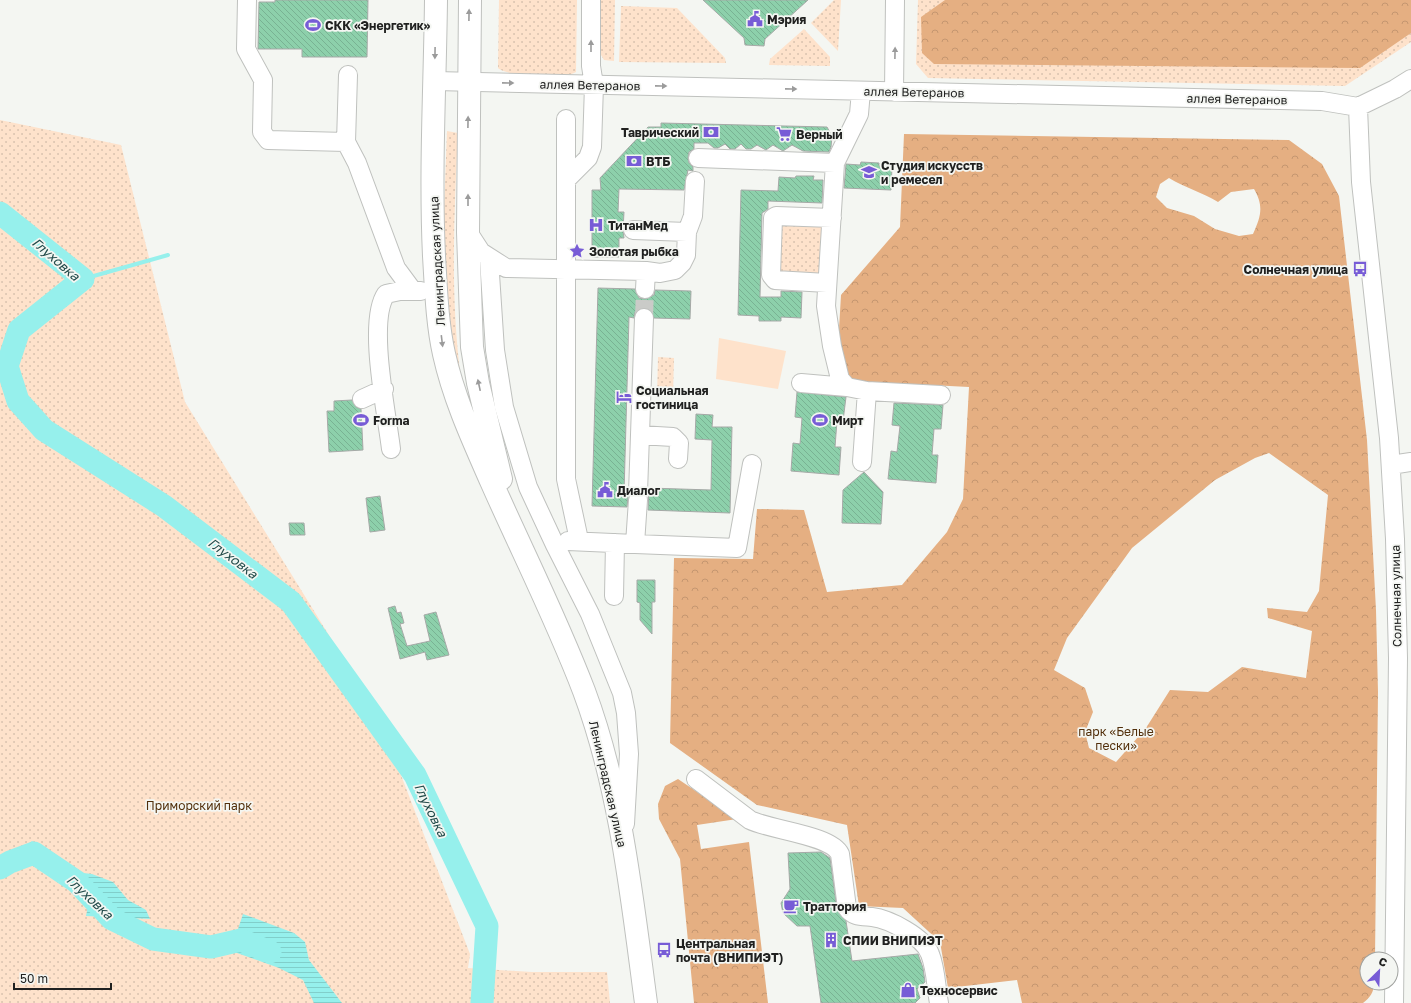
<svg xmlns="http://www.w3.org/2000/svg" width="1411" height="1003" font-family="'Golos Text',sans-serif">
  <defs>
    <pattern id="green-dots" width="8" height="8" patternUnits="userSpaceOnUse"><rect width="8" height="8" fill="#fee2cb"/><path d="M2 2h.1M6 6h.1" fill="none" stroke="#d9c2ae" stroke-width="1.8" stroke-linecap="round"/></pattern>
    <pattern id="forest-crowns" width="20" height="18" patternUnits="userSpaceOnUse"><rect width="20" height="18" fill="#e5af82"/><path d="M2 6a3 3 0 1 1 6 0M12 15a3 3 0 1 1 6 0" fill="none" stroke="#c49670"/></pattern>
    <pattern id="water-rules" width="6" height="5" patternUnits="userSpaceOnUse"><rect width="6" height="5" fill="#96f0ec"/><path d="M0 2.5h6" fill="none" stroke="#81ceca"/></pattern>
    <pattern id="building-back-hatch" width="6" height="6" patternUnits="userSpaceOnUse"><rect width="6" height="6" fill="#8dd0ab"/><path d="M-1 5l2 2M0 0l6 6M5-1l2 2" fill="none" stroke="#79b293"/></pattern>
  </defs>
  <rect width="100%" height="100%" fill="#f4f6f2"/>
  <path fill="url(#green-dots)" d="M499 0H577L576 72C565 80 508 77 498 68Z
    M601 0H615L614 61 604 60 601 55Z
    M834 0H841L838 51 811 23Z
    M918 0H1411V42L1345 86 928 78 916 64Z
    M621 6 677 8 725 58 726 63 619 62Z
    M804 29 830 57V66L769 65 770 59Z
    M0 120 121 145 185 402 377 713 470 954 468 968 532 972H607L610 1003H0Z
    M447 131 458 133C454 215 450 297 461 379L457 380 442 265Z
    M777 219 828 220 824 280 776 277Z
    M658 357 674 358 673 396H657Z"/>
  <path fill="url(#forest-crowns)" fill-rule="evenodd" d="M945 0H1411V33L1360 68 934 64 922 53 921 17Z
    M904 134 1289 140 1322 164 1339 196 1367 440 1376 610 1378 692 1375 959H1367V983H1374C1374 992 1370 998 1363 1003H1022L1017 980 948 988 940 942 903 908 859 906 847 825 757 805 670 743 674 558 753 559 757 509 804 510 827 592 902 585 947 532 963 499 969 387 851 381 838 346 841 295 900 227ZM1169 178C1185 188 1202 192 1218 202L1231 192 1254 189C1264 206 1261 216 1253 234L1239 236 1215 229 1194 216 1167 208 1156 197 1160 184ZM1269 453 1328 495 1319 591 1307 612 1267 608 1268 618 1312 631 1306 678 1242 667 1208 692 1170 690 1146 728 1116 762 1089 748 1085 732 1093 712 1085 688 1054 670 1067 638 1132 548 1215 480 1255 458Z
    M678 779 737 819 697 825 701 849 749 842 768 1003H694L680 859 659 819 658 804 665 786Z"/>
  <path fill="#fee2cb" d="M719 338 786 351 778 389 716 379Z"/>
  <path fill="url(#water-rules)" d="M32 841 61 858 75 872 92 874 113 882 128 900 146 910 150 919 86 916 88 906 84 892 68 888 60 867 24 847Z
    M243 914 294 933 305 942 309 960 342 1003H314L303 980 279 968 237 953 211 947 241 940 238 929Z"/>
  <g fill="none" stroke-linecap="round" stroke-linejoin="round">
    <path stroke="#96f0ec" stroke-width="4" d="M83 279 168 255"/>
    <path stroke="#96f0ec" stroke-width="23" d="M0 213 83 279 19 330 7 366 18 401 44 430 164 506 291 602 415 775 487 926 482 1003
      M0 868 10 862 34 853 77 882 112 919 153 939 211 947 241 940 270 952"/>
  </g>
  <path fill="url(#building-back-hatch)" stroke="#a6a9a7" d="M275 0H368L367 57H302V49H258L259 2H275Z
    M703 0H808L765 39 764 46 745 45 744 38Z
    M661 123 827 127 832 136 831 147 829 152 803 151 792 145 783 151 773 145 766 150 757 145 751 149H746L741 144 735 149H730L725 144 718 148H714L708 143H694V149L689 152 688 158 689 163 693 167V171L688 170 684 190 619 189 618 212H624L623 230 624 238H619V257H592V190H601L600 178 648 127H661Z
    M861 162 879 163V166L892 167 891 190 844 188 846 164 860 165Z
    M796 176H814L813 180H823L822 203 768 201V209L762 213 760 297H781V291L802 292 801 318 781 317V321H759V316L738 315 741 190 778 191 779 177 795 178Z
    M598 288 635 289 639 298 645 299 654 295 655 290 691 291 690 319 654 318 650 309 644 308 635 312 634 318 629 317 624 493H628V497L627 507 592 506Z
    M797 392 846 397 843 421H837L835 447H841L839 475 791 471 793 443 800 444 802 418 795 417Z
    M352 400 356 407 361 409 363 450 329 452 327 411H334V401Z
    M894 403 943 405 941 429H934L932 455H938L936 483 888 479 891 451 897 452 900 426 892 425Z
    M696 414 713 415 712 427H732L730 513 648 510 649 488 711 490 712 440 695 439Z
    M864 472 883 492 881 524 842 523 843 490Z
    M380 496 385 530 370 532 366 498Z
    M289 523H304L305 535H290Z
    M637 580H655V602H652V634L640 620V603L637 602Z
    M395 606 397 613 401 612 404 623 400 624 407 646 430 641 424 615 436 612 449 655 427 660 425 652 400 659 388 608Z
    M821 852 830 858 837 909 846 921 852 961 918 954 923 968 925 982 917 989 920 998 915 1003H821L810 926H797L783 913 781 903 790 889 788 853Z"/>
  <g fill="none" stroke-linecap="round" stroke-linejoin="round">
    <path stroke="#cacbc8" stroke-width="18" stroke-dasharray="18 9" stroke-linecap="butt" d="M644 318 645 289"/>
    <defs>
      <path id="minor" d="M247 0 246 49 263 80 262 132 268 140 346 142 357 163 396 268 413 291
        M435 81 1322 101 1358 107
        M861 91 859 114 835 163 826 306 832 346 840 379 847 387 867 391 862 462
        M894 92 895 0
        M1358 107 1361 182 1389 438 1395 539 1398 658 1394 1003
        M1358 107 1395 89 1411 79
        M566 119V479L579 540
        M346 142 348 75
        M698 158 835 163
        M566 180 588 158 592 147 594 85 591 66V0
        M633 230 687 232
        M468 232 481 252 506 268 646 271 645 289
        M489 259 495 350 504 407 528 487 555 545 590 614 622 693 626 713 629 754 625 824
        M646 271 660 273 675 270 682 263 686 255 687 232 693 216 695 181
        M827 283 775 280 771 275 773 218 776 216 832 218
        M801 383 847 387
        M867 391 941 395
        M362 399 384 389
        M640 435 673 437 679 443 678 459
        M391 449C387 414 367 321 386 294L400 291H421
        M1391 465 1411 462
        M638 493 644 318
        M568 541 635 544 638 500
        M635 544 737 548 752 464
        M614 596 615 543
        M696 779 750 820C770 830 831 835 840 854L847 908C853 917 862 916 872 917 889 919 924 937 930 954 936 969 936 987 939 1003"/>
      <path id="major" d="M436 0C435 85 430 171 434 256 436 288 437 323 444 354 454 399 473 440 491 481 522 551 557 620 584 691 621 790 632 899 646 1003
        M470 0 468 232 472 347 478 383 501 479"/>
    </defs>
    <use href="#minor" stroke="#bfc1be" stroke-width="20"/>
    <use href="#major" stroke="#bfc1be" stroke-width="24"/>
    <use href="#minor" stroke="#fff" stroke-width="18"/>
    <use href="#major" stroke="#fff" stroke-width="22"/>
  </g>
  <defs><path id="oneway-solid" d="M-6-.8H1V-3.2L6.5 0L1 3.2V.8H-6Z"/></defs>
  <g fill="#9b9b9b">
    <use href="#oneway-solid" transform="translate(469 15) rotate(-89)"/>
    <use href="#oneway-solid" transform="translate(591 46) rotate(-90)"/>
    <use href="#oneway-solid" transform="translate(435 53) rotate(91)"/>
    <use href="#oneway-solid" transform="translate(895 53) rotate(-89)"/>
    <use href="#oneway-solid" transform="translate(508 83) rotate(1)"/>
    <use href="#oneway-solid" transform="translate(661 86) rotate(1)"/>
    <use href="#oneway-solid" transform="translate(791 89) rotate(1)"/>
    <use href="#oneway-solid" transform="translate(468 122) rotate(-89)"/>
    <use href="#oneway-solid" transform="translate(468 200) rotate(-90)"/>
    <use href="#oneway-solid" transform="translate(442 341) rotate(83)"/>
    <use href="#oneway-solid" transform="translate(479 385) rotate(-102)"/>
  </g>
  <defs>
    <symbol id="civic-bare" viewBox="-9 -9 18 18"><path d="M-.6-6.5H3V-4.5H.6V-3L4-1V1h2V6H-6V1h2V-1L-.6-3ZM-1.2 2.5V6h2.4V2.5Z" fill="#775cd6" stroke="#f4f6f2" stroke-width="2.5" paint-order="stroke"/></symbol>
    <symbol id="stadium-bare" viewBox="-9 -9 18 18"><path d="M0-5a6.5 5 0 1 0 0 10a6.5 5 0 1 0 0-10ZM-3.5-1.8h7v3.6h-7Z" fill="#775cd6" stroke="#f4f6f2" stroke-width="2.5" paint-order="stroke"/></symbol>
    <symbol id="bank-bare" viewBox="-9 -9 18 18"><path d="M-6-4H6V4H-6ZM0-2.3a2.3 2.3 0 1 0 0 4.6a2.3 2.3 0 1 0 0-4.6Z" fill="#775cd6" stroke="#f4f6f2" stroke-width="2.5" paint-order="stroke"/></symbol>
    <symbol id="supermarket-bare" viewBox="-9 -9 18 18"><path d="M-6-5.5h2.5l.6 2H6L4.5 2H-2.5L-4.4-4H-6ZM-1.5 3.2a1.3 1.3 0 1 0 .1 0ZM3 3.2a1.3 1.3 0 1 0 .1 0Z" fill="#775cd6" stroke="#f4f6f2" stroke-width="2.5" paint-order="stroke"/></symbol>
    <symbol id="school-bare" viewBox="-9 -9 18 18"><path d="M0-5L7-2L0 1L-7-2ZM-4 1L0 2.5L4 1V4Q0 6-4 4Z" fill="#775cd6" stroke="#f4f6f2" stroke-width="2.5" paint-order="stroke"/></symbol>
    <symbol id="hospital-bare" viewBox="-9 -9 18 18"><path d="M-5-5h3v3.5h4V-5h3V5h-3V1.5h-4V5h-3Z" fill="#775cd6" stroke="#f4f6f2" stroke-width="2.5" paint-order="stroke"/></symbol>
    <symbol id="sight-bare" viewBox="-9 -9 18 18"><path d="M0-6L1.8-2.2L6-1.7L2.9 1.2L3.7 5.4L0 3.3L-3.7 5.4L-2.9 1.2L-6-1.7L-1.8-2.2Z" fill="#775cd6" stroke="#f4f6f2" stroke-width="2.5" paint-order="stroke"/></symbol>
    <symbol id="bus-bare" viewBox="-9 -9 18 18"><path d="M-5-6H5V4H4V6H2V4H-2V6H-4V4H-5ZM-3.5-4V0h7V-4ZM-3.5 1.2v1.5H-2V1.2ZM2 1.2v1.5H3.5V1.2Z" fill="#775cd6" stroke="#f4f6f2" stroke-width="2.5" paint-order="stroke"/></symbol>
    <symbol id="hotel-bare" viewBox="-9 -9 18 18"><path d="M-6-4.5h1.5V1H6V5H4.5V3h-9V5H-6ZM-4 0a1.8 1.8 0 1 1 3.6 0ZM.5 0V-2.5h3Q6-2.5 6 0Z" fill="#775cd6" stroke="#f4f6f2" stroke-width="2.5" paint-order="stroke"/></symbol>
    <symbol id="cafe-bare" viewBox="-9 -9 18 18"><path d="M-5.5-4.5H6V0H3Q3 3.5 0 3.5H-2.5Q-5.5 3.5-5.5 0ZM3-3.2v2h1.7v-2ZM-6 4.5H4V6H-6Z" fill="#775cd6" stroke="#f4f6f2" stroke-width="2.5" paint-order="stroke"/></symbol>
    <symbol id="building-bare" viewBox="-9 -9 18 18"><path d="M-4-6H4V6H1V3H-1V6H-4ZM-2.5-4.3h1.7v1.8h-1.7ZM.8-4.3h1.7v1.8H.8ZM-2.5-1h1.7V.8h-1.7ZM.8-1h1.7V.8H.8Z" fill="#775cd6" stroke="#f4f6f2" stroke-width="2.5" paint-order="stroke"/></symbol>
    <symbol id="shop-bare" viewBox="-9 -9 18 18"><path d="M-5-2.5h2.3a2.7 3.5 0 0 1 5.4 0H5L5.5 6h-11ZM-1.5-2.5h3a1.5 2.3 0 0 0-3 0Z" fill="#775cd6" stroke="#f4f6f2" stroke-width="2.5" paint-order="stroke"/></symbol>
  </defs>
  <g fill-rule="evenodd">
    <use href="#civic-bare" x="744" y="8" width="22" height="22"/>
    <use href="#stadium-bare" x="302" y="14" width="22" height="22"/>
    <use href="#bank-bare" x="700" y="121" width="22" height="22"/>
    <use href="#supermarket-bare" x="773" y="123" width="22" height="22"/>
    <use href="#bank-bare" x="623" y="150" width="22" height="22"/>
    <use href="#school-bare" x="858" y="161" width="22" height="22"/>
    <use href="#hospital-bare" x="585" y="214" width="22" height="22"/>
    <use href="#sight-bare" x="566" y="240" width="22" height="22"/>
    <use href="#bus-bare" x="1349" y="258" width="22" height="22"/>
    <use href="#hotel-bare" x="613" y="386" width="22" height="22"/>
    <use href="#stadium-bare" x="350" y="409" width="22" height="22"/>
    <use href="#stadium-bare" x="809" y="409" width="22" height="22"/>
    <use href="#civic-bare" x="594" y="479" width="22" height="22"/>
    <use href="#cafe-bare" x="780" y="895" width="22" height="22"/>
    <use href="#building-bare" x="820" y="929" width="22" height="22"/>
    <use href="#bus-bare" x="653" y="939" width="22" height="22"/>
    <use href="#shop-bare" x="897" y="979" width="22" height="22"/>
  </g>
  <g text-anchor="middle" dominant-baseline="central" stroke-width="3.5" stroke-linejoin="round" paint-order="stroke">
    <g font-size="12" font-weight="bold" fill="#202120" stroke="#f4f6f2" text-anchor="start">
      <text x="767" y="19">Мэрия</text>
      <text x="325" y="25">СКК «Энергетик»</text>
      <text x="699" y="132" text-anchor="end">Таврический</text>
      <text x="796" y="134">Верный</text>
      <text x="646" y="161">ВТБ</text>
      <text x="881" y="165">Студия искусств<tspan x="881" dy="14">и ремесел</tspan></text>
      <text x="608" y="225">ТитанМед</text>
      <text x="589" y="251">Золотая рыбка</text>
      <text x="1348" y="269" text-anchor="end">Солнечная улица</text>
      <text x="636" y="390">Социальная<tspan x="636" dy="14">гостиница</tspan></text>
      <text x="373" y="420">Forma</text>
      <text x="832" y="420">Мирт</text>
      <text x="617" y="490">Диалог</text>
      <text x="803" y="906">Траттория</text>
      <text x="843" y="940">СПИИ ВНИПИЭТ</text>
      <text x="676" y="943">Центральная<tspan x="676" dy="14">почта (ВНИПИЭТ)</tspan></text>
      <text x="920" y="990">Техносервис</text>
    </g>
    <g font-size="12" fill="#202120" stroke="#f4f6f2">
      <text transform="translate(590 85) rotate(1)">аллея Ветеранов</text>
      <text transform="translate(914 92) rotate(1)">аллея Ветеранов</text>
      <text transform="translate(1237 99) rotate(1)">аллея Ветеранов</text>
      <text transform="translate(437 261) rotate(-93)">Ленинградская улица</text>
      <text transform="translate(1396 596) rotate(-91)">Солнечная улица</text>
      <text transform="translate(608 784) rotate(77)">Ленинградская улица</text>
    </g>
    <g font-size="12" fill="#522f0b" stroke="#f4f6f2">
      <text x="1116" y="731">парк «Белые<tspan x="1116" dy="14">пески»</tspan></text>
      <text x="199" y="805">Приморский парк</text>
    </g>
    <g font-size="13" font-style="italic" fill="#224b4a" stroke="#f4f6f2">
      <text transform="translate(56 259) rotate(41)">Глуховка</text>
      <text transform="translate(233 558) rotate(37)">Глуховка</text>
      <text transform="translate(431 810) rotate(64)">Глуховка</text>
      <text transform="translate(90 897) rotate(43)">Глуховка</text>
    </g>
  </g>
  <g transform="translate(1379 971) rotate(24)"><circle r="19" fill="#f4f6f2" stroke="#9fa19e"/>
  <path d="M0-3L7 15L0 10L-7 15Z" fill="#775cd6"/>
  <text y="-6" font-size="11" font-weight="bold" text-anchor="middle" fill="#202120">С</text>
  </g>
  <path d="M14 983v6h97v-6" fill="none" stroke="#202120" stroke-width="2"/>
  <text x="20" y="983" font-size="12" fill="#202120" stroke="#f4f6f2" stroke-width="3" paint-order="stroke">50 m</text>
</svg>
